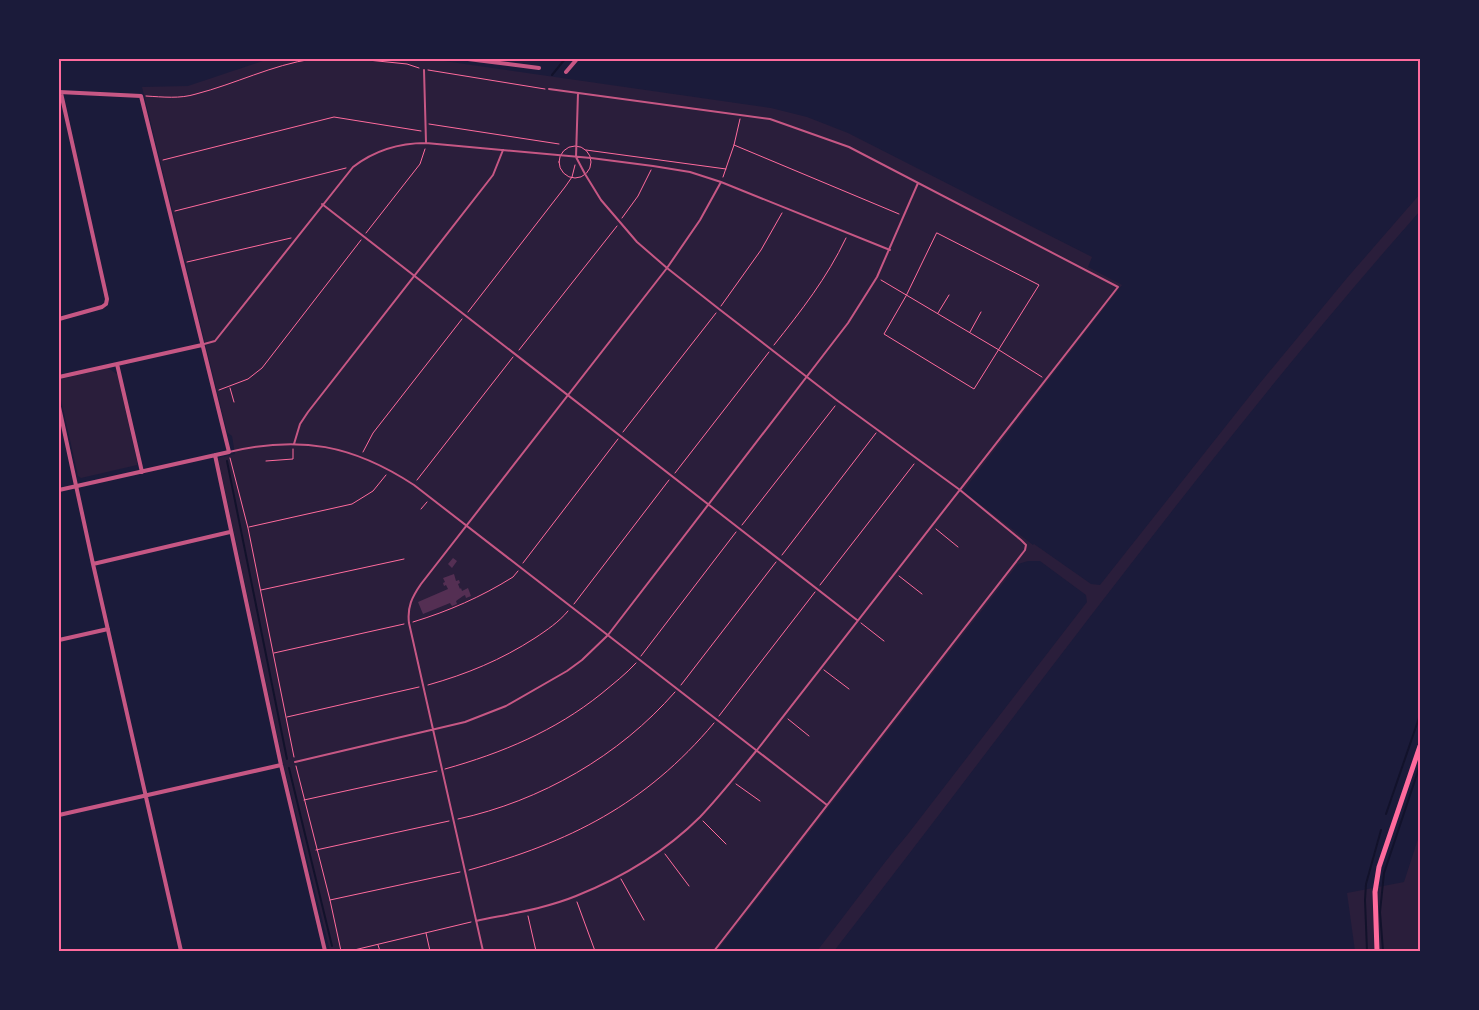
<svg xmlns="http://www.w3.org/2000/svg" width="1479" height="1010" font-family="'Golos Text',sans-serif">
  <rect width="100%" height="100%" fill="#1b1b3a"/>
  <path fill="#2a1e3b" d="M269 59H430L771 108 807 117 848 133 1092 257 1088 267 1122 285 963 491 1033 545 1034 544 1091 584 1100 585 1260 383 1347 278 1420 194V211C1211 447 1027 703 834 951H817C848 912 876 872 908 834L1087 602 1086 595 1040 561H1028L1018 564 717 951H344L343 948 330 951 284 767 218 458 235 454 232 436 227 432 142 87 188 86Z
    M108 368 117 374 118 377 137 461V465L81 478 78 476 59 391V383L61 379Z
    M1420 833V951H1355L1347 893 1404 882Z"/>
  <g fill="none" stroke-linecap="round" stroke-linejoin="round">
    <path stroke="#12122b" stroke-width="2" d="M552 75 565 59
      M227 461 287 759
      M289 768 332 946
      M1386 814 1420 715
      M1367 951 1365 900 1366 884 1381 830
      M1383 951 1380 912 1384 873 1420 765"/>
  </g>
  <path fill="#542f53" d="M453 558 457 561 452 568 448 564Z
    M454 574 456 581 459 580 460 583 458 584 460 589 461 588 462 591 468 588 471 596 466 598 465 595 463 596 456 601 457 604 452 606 450 603 423 614 418 602 448 589 446 585 444 586 443 583 445 582 443 578Z"/>
  <g fill="none" stroke-linecap="round" stroke-linejoin="round">
    <path stroke="#ff6b9d" stroke-width="1" d="M358 59 407 64 419 68
      M428 70 545 89
      M146 96C163 97 180 99 196 94 235 84 272 65 312 59
      M429 124 559 144
      M734 145 899 214
      M559 162a16 16 0 1 1 32 0a16 16 0 1 1-32 0Z
      M586 150 726 169
      M163 160 334 117 421 131
      M723 177 734 145 740 119
      M175 211 346 168
      M622 218 638 196 651 170
      M366 233 420 164 425 149
      M937 233 1039 285 974 389 884 334 906 296Z
      M187 262 291 238
      M881 280 999 350 1042 377
      M721 306 761 250 782 213
      M468 312 565 187 572 177 575 165
      M938 313 949 295
      M970 332 981 312
      M774 345C801 311 827 278 846 238
      M519 350 617 226
      M230 388 234 402
      M219 390 248 379 262 368 361 240
      M623 432 716 313
      M363 452 373 433 462 319
      M230 458 248 528 294 757
      M266 461 293 459V449
      M675 473 769 352
      M417 480 513 357
      M421 509 427 502
      M742 525 835 406
      M249 527 352 504 373 491 386 475
      M936 529 958 547
      M782 555 876 433
      M523 563 618 439
      M899 576 922 594
      M820 585 914 464
      M261 590 404 559
      M574 604 669 480
      M413 622C449 611 481 597 513 577L518 571
      M861 623 884 641
      M274 653 404 624
      M641 656 736 532
      M824 670 849 689
      M428 685C467 674 501 660 535 638 547 630 559 622 568 611
      M681 685 776 562
      M719 716 815 592
      M287 717 419 687
      M788 719 809 736
      M296 766 330 900 341 951
      M445 769C502 753 555 731 601 694 613 684 626 674 636 663
      M736 784 760 801
      M304 800 437 771
      M458 819C541 801 619 756 675 692
      M703 821 726 844
      M316 850 449 821
      M665 854 689 886
      M469 870C570 842 645 805 714 723
      M621 879 644 920
      M330 900 460 872
      M577 902 595 951
      M528 916 536 951
      M426 933 430 951
      M378 945 380 951
      M350 951 471 922"/>
    <path stroke="#c65784" stroke-width="2" d="M424 70 426 142
      M578 93 576 157 585 174 601 200 637 242 667 268 719 309 838 401 960 490 1021 540 1026 545 1025 550 714 951
      M322 204 857 620
      M204 344 215 341 353 167C375 150 398 143 426 143L591 158 653 166 690 172 721 182 890 250
      M294 444 300 424 308 412 493 175 503 150
      M229 452C300 435 353 445 414 485L827 805
      M295 762 465 722 506 706 567 671 582 660 608 635 848 323 877 277 918 183
      M476 921C509 914 544 909 576 896 621 878 665 852 700 817 720 796 738 773 757 750L1118 287 849 147 770 119 549 89
      M483 951 409 623C407 607 412 597 421 584L667 268 700 220 721 182"/>
    <path stroke="#c65784" stroke-width="4" d="M468 59 539 68
      M566 72 577 59
      M59 92 141 96 229 452 59 490
      M59 319 102 307 106 304 107 299 61 93
      M117 364 142 472
      M59 377 202 345
      M59 407 93 564 181 951
      M215 455 281 765 325 951
      M93 564 230 532
      M59 640 108 629
      M59 815 281 765"/>
    <path stroke="#ff6b9d" stroke-width="5" d="M1377 951 1375 892 1379 867 1420 746"/>
  </g>
  <rect width="1479" height="1010" fill="none" stroke="#1b1b3a" stroke-width="120"/>
  <rect x="60" y="60" width="1359" height="890" fill="none" stroke="#ff6b9d" stroke-width="2"/>
</svg>
